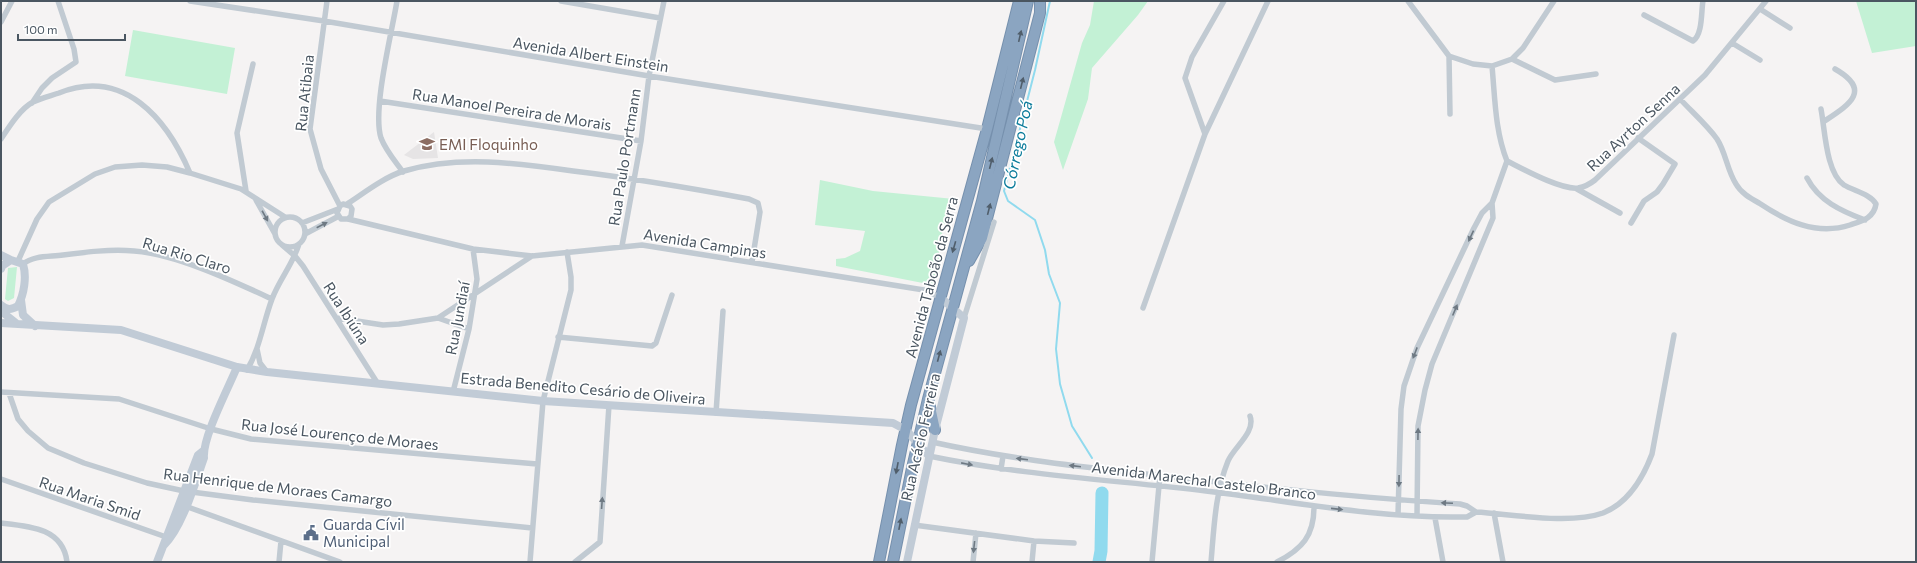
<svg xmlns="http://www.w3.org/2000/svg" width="1917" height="563" font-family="Commissioner,sans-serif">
  <rect width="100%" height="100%" fill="#f5f3f3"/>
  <path fill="#e6e4e5" d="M434 132 438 158 413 159 404 155Z"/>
  <path fill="#c3f1d5" d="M1094 1H1148L1138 15 1092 68 1088 99 1063 170 1054 142 1082 43 1090 25Z
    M1856 1H1916V46L1872 53Z
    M133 30 235 48 227 94 125 76Z
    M820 180 873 191 954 199 939 242V270L933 285 836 266V259L845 258 860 251 865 231 815 225Z
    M17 267 14 298 8 301 5 299 8 268Z"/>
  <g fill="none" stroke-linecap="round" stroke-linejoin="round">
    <path stroke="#90daee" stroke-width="2" d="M1050 1 1035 70 1004 191 1008 201 1035 220 1045 250 1049 274 1060 303 1056 349 1060 384 1072 426 1092 458"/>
    <path stroke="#90daee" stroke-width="13" d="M1099 562 1101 551 1102 493"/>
    <defs>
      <path id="highway" d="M969 261 982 238 1040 13V1
        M929 402 935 430
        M879 562 902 445 911 405 987 129 1019 1
        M893 562 912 468 928 399 982 201 1028 1"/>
    </defs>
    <use href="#highway" stroke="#7690ad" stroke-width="12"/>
    <path stroke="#c1cad2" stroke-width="5.5" d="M190 1 324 21 649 76 987 129
      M327 1 310 129 321 169 340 206
      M397 1C392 32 372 110 381 138 386 151 395 161 403 172
      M561 1 660 18
      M1408 1 1449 56 1473 64 1492 66 1512 59 1523 48 1554 1
      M1760 9 1790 28
      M1644 15 1693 41C1703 34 1701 11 1703 1
      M1 22 12 1
      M1732 43 1760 60
      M1449 56 1450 114
      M1512 59 1555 80 1596 74
      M1492 66C1495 98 1495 131 1507 161 1523 169 1561 190 1578 188 1584 187 1590 184 1595 180L1705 75 1766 1
      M1680 99C1692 112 1707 125 1717 139 1726 153 1727 170 1736 184 1741 193 1750 198 1759 203 1786 221 1816 236 1850 225 1862 221 1874 218 1876 204 1870 194 1854 191 1844 185 1826 173 1825 130 1821 109
      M380 101 641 141
      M32 103 42 88 52 78 76 62 74 49 58 1
      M1823 122C1847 106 1874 91 1835 69
      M1205 134 1185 78 1192 57 1224 1
      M1 139C9 127 20 109 33 102 41 98 50 96 59 93 124 67 167 119 190 173
      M1807 178C1819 201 1841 211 1865 220
      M1577 189 1620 213
      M246 191 237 133 253 64
      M256 200 275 234
      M347 204C364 193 384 177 404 171 459 155 516 163 573 171 632 178 690 188 749 199L758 203 760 212 752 262
      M275 232a15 15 0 1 1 30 0a15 15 0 1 1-30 0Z
      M348 219 351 216 352 209 350 206 343 204 340 206 337 213 341 219H348L473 249 532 256 642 245 924 290 940 297
      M302 223 338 209
      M1631 223 1644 201 1657 192 1663 184 1675 164 1638 138
      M305 234 339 216
      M282 245 295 256 303 266 378 384
      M622 246 641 141 649 76 664 1
      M18 261 37 219 49 202 95 174 115 167 142 165 167 167 190 173 241 189 285 217
      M23 264C34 255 50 257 63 255 86 252 110 249 134 251 176 254 233 281 272 299
      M1143 308 1205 134 1268 1
      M337 318 383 325 399 324 438 318 532 256
      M438 318 469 329
      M964 318 994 222
      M558 337 652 346 656 343 672 295
      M257 349 260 363 267 372
      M247 370C260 348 263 323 272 299 279 280 293 264 299 244
      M1 392 119 399 211 429 251 439 537 464
      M453 392 469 329 477 279 473 249
      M9 393 18 419 28 431 48 448 84 463 147 483 184 491 253 500 532 528
      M716 413 723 311
      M932 442C1008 459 1085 467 1162 476 1261 487 1361 498 1460 504L1467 506 1476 512
      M929 456C1020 475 1114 480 1206 491 1290 501 1374 518 1459 517H1467L1476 512C1512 514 1569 525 1603 513 1628 503 1643 478 1652 454L1674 335
      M1001 469 1003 456
      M1 479 169 538
      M185 506 340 562
      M1494 513 1503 562
      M1398 515 1401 409 1404 386 1417 348 1474 228 1482 213 1492 203
      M1417 516 1418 426 1425 390 1432 364 1493 218 1492 203 1507 161
      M1435 518 1443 562
      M1 523C29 526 63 528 67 562
      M914 525 1034 541 1074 543
      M279 562 281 541
      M530 562 543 401 571 290V277L567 252
      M575 562 600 542 609 405
      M973 562 976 533
      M1032 562 1034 541
      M1152 562 1160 475
      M1211 562C1214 528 1215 493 1228 461 1234 447 1256 432 1250 416
      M1277 562C1302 549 1314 536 1314 507"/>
    <path stroke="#c1cbd6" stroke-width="8" d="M1 255 11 260
      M1 269 2 266 11 260 23 264C27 277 24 294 18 306 11 310 7 310 1 305
      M21 300 23 315 35 326
      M1 311 16 323
      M1 323 121 330 237 367 267 372 543 401 893 423 906 430 929 456
      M164 545C182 528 195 483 204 458 202 438 228 389 237 367
      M157 562 198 455 203 451
      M907 562 935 430 964 318 940 297"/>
    <use href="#highway" stroke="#8ba5c1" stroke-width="10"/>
  </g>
  <defs><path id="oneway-solid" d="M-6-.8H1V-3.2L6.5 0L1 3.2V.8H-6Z"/></defs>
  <g fill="#505e6b">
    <use href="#oneway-solid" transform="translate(1020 36) rotate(-77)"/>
    <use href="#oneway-solid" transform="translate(1022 83) rotate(-76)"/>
    <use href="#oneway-solid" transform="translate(991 163) rotate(-76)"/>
    <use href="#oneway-solid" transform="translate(989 209) rotate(-76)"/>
    <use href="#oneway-solid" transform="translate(954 247) rotate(106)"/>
    <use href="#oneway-solid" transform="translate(939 356) rotate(-75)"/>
    <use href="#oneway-solid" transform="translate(897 468) rotate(101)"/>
    <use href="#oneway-solid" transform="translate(900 524) rotate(-79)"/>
  </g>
  <g fill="#6e7983">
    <use href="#oneway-solid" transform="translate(265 216) rotate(61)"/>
    <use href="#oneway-solid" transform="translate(322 225) rotate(-27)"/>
    <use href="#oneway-solid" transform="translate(1471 236) rotate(115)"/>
    <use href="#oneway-solid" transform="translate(1455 310) rotate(-67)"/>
    <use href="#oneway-solid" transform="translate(1415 353) rotate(111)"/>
    <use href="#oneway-solid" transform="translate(1418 434) rotate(-89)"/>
    <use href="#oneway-solid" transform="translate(1022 459) rotate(-173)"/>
    <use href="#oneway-solid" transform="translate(967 464) rotate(11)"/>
    <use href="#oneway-solid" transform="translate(1075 466) rotate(-173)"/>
    <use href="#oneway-solid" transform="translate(1399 481) rotate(91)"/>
    <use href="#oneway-solid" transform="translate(602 503) rotate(-86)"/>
    <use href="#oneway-solid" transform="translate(1447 503) rotate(-177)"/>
    <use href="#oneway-solid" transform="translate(1337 509) rotate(6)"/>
    <use href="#oneway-solid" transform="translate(974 547) rotate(96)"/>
  </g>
  <defs>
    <symbol id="school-bare" viewBox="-9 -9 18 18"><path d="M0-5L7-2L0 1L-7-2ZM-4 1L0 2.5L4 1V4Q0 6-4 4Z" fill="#8d6e63" stroke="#fff" stroke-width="2.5" paint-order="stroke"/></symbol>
    <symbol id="civic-bare" viewBox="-9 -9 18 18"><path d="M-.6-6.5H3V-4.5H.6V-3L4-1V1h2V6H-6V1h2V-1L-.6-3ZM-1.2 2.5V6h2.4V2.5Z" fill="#5c6f8a" stroke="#fff" stroke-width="2.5" paint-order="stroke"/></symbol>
  </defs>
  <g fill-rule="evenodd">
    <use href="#school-bare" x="416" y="133" width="22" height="22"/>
    <use href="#civic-bare" x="300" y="522" width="22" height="22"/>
  </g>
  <g text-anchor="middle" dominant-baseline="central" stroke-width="3.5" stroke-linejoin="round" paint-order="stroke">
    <g font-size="15" fill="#4a5661" stroke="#fff">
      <text transform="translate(591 54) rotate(9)">Avenida Albert Einstein</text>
      <text transform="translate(304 93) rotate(-84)">Rua Atibaia</text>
      <text transform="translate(512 109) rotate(9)">Rua Manoel Pereira de Morais</text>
      <text transform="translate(1633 127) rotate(-43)">Rua Ayrton Senna</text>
      <text transform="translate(624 157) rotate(-81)">Rua Paulo Portmann</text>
      <text transform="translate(705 243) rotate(9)">Avenida Campinas</text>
      <text transform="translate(187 255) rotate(17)">Rua Rio Claro</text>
      <text transform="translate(931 277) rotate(-75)">Avenida Taboão da Serra</text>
      <text transform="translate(347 313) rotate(57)">Rua Ibiúna</text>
      <text transform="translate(457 318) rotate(-79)">Rua Jundiaí</text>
      <text transform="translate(583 388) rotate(5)">Estrada Benedito Cesário de Oliveira</text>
      <text transform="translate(340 434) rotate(6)">Rua José Lourenço de Moraes</text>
      <text transform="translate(920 437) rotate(-77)">Rua Acácio Ferreira</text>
      <text transform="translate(1204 480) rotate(7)">Avenida Marechal Castelo Branco</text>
      <text transform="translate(278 487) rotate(7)">Rua Henrique de Moraes Camargo</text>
      <text transform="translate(90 498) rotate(19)">Rua Maria Smid</text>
    </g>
    <g font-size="15" fill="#785e54" stroke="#fff" text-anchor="start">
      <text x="439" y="144">EMI Floquinho</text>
    </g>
    <g font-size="15" fill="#4e5e75" stroke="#fff" text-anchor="start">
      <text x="323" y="524">Guarda Cívil<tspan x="323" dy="17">Municipal</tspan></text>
    </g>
    <g font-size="16" font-style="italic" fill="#0c7c9b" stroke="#fff">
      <text transform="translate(1017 145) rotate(-78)">Córrego Poá</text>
    </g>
  </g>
  <rect width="1917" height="563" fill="none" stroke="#4a5661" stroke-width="4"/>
  <path d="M18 34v6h107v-6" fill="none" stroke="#4a5661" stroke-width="2"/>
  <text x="24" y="34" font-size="12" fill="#4a5661" stroke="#ffffff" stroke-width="3" paint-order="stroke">100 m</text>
</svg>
